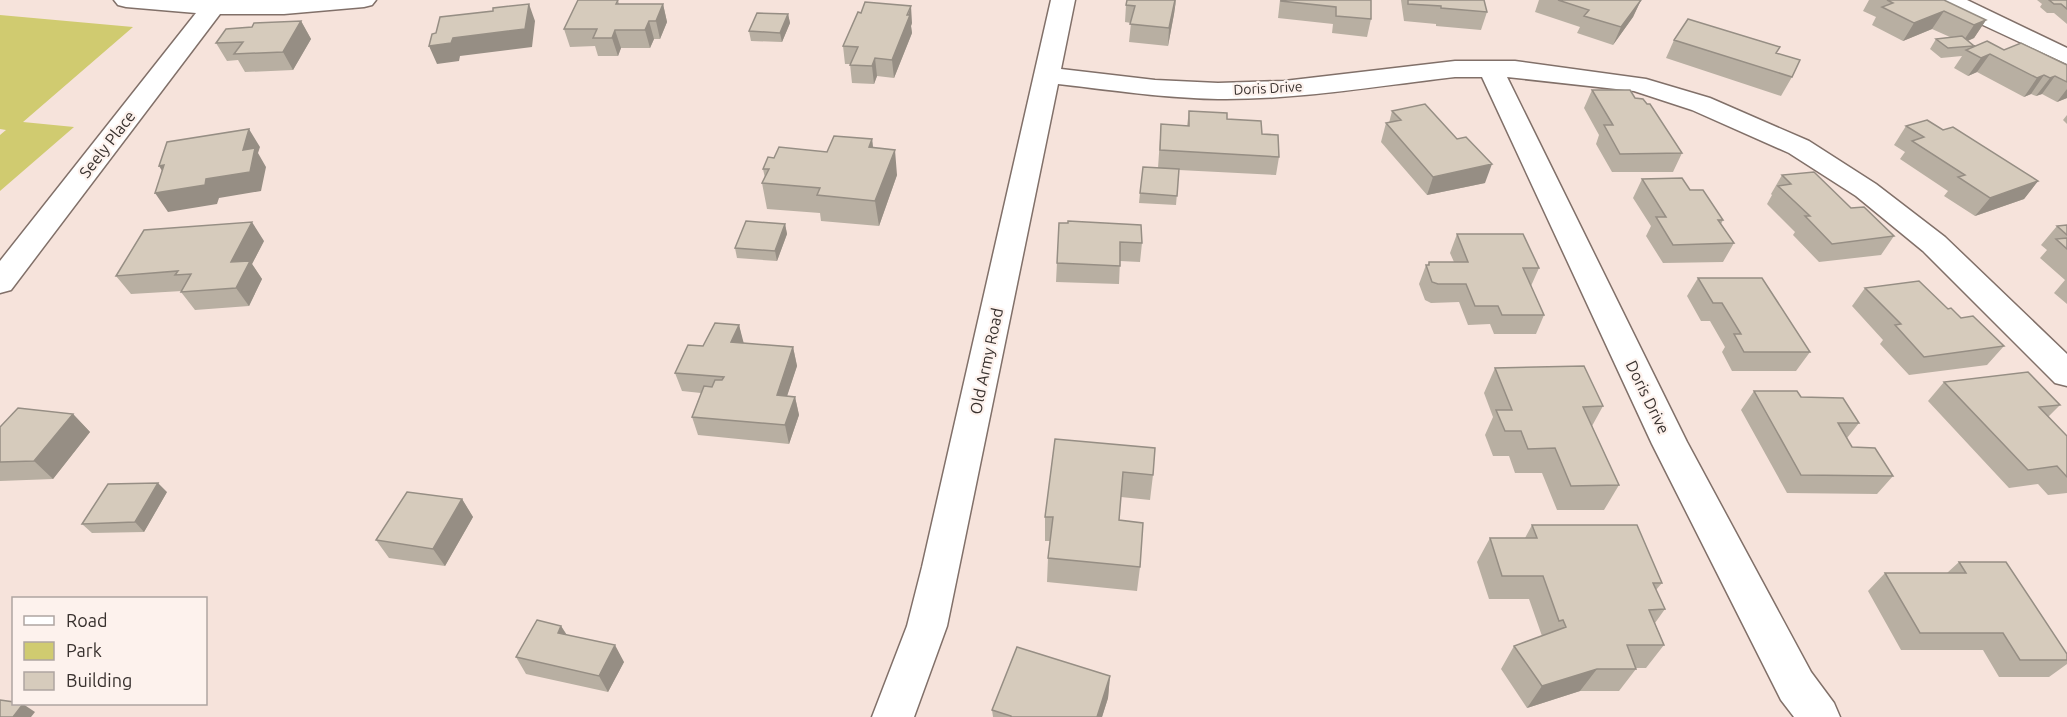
<svg xmlns="http://www.w3.org/2000/svg" width="2067" height="717" font-family="Ubuntu,sans-serif">
  <rect width="100%" height="100%" fill="#f6e3db"/>
  <path fill="#d0cb70" d="M0 15 133 27 23 122 74 127 0 191V135L6 130 0 129Z"/>
  <g fill="none" stroke-linecap="round" stroke-linejoin="round">
    <defs>
      <path id="minor" d="M114 0H376L372 5 364 7 284 14H220L11 290 0 293V261L196 13 126 7 118 5Z
        M1051 0H1075L1061 69 1155 80 1218 83 1284 81 1455 61H1515L1646 79 1710 98 1809 141 1876 184 1945 237 2067 354V386L2055 383 1923 251 1856 196 1789 153 1692 110 1634 91 1507 77 1687 442 1811 672 1834 703 1840 717H1794L1781 700 1652 444 1482 77H1455C1376 86 1297 100 1218 99 1164 98 1111 90 1058 84L947 626 914 717H872L907 626 922 567Z
        M1936 0H1967L2067 48V64L1940 5Z"/>
    </defs>
    <use href="#minor" stroke="#817069" stroke-width="3"/>
    <use href="#minor" fill="#fff" fill-rule="evenodd"/>
  </g>
  <path fill="#b8afa2" d="M618 0 619 4H663L667 22 660 39H654L650 48H621L618 56H598L595 46 570 47 564 29Z
    M1176 0 1174 14 1168 46 1129 42 1131 23 1125 22 1126 5Z
    M1280 0H1371V19L1367 37 1332 33 1333 24 1278 18Z
    M1401 0H1484L1487 12 1481 30 1436 26V24L1404 21Z
    M1539 0H1641L1633 17 1613 45 1577 33 1580 27 1535 12Z
    M1869 0H1944L1986 20 1974 38 1968 41 1974 46V47L2004 50 2067 65V98L2057 102 2042 94 2036 96 2031 94 2024 97 1977 72 1968 76 1954 68 1962 56 1941 58 1930 49 1936 39 1950 37 1932 29 1903 41 1872 25 1876 17 1863 11Z
    M2037 0H2067V24L2054 13H2047L2040 7 2042 4Z
    M788 14 790 23 782 42 751 41 749 31Z
    M301 21 311 39 293 70 245 72 238 60 227 61 216 43 252 27Z
    M912 23 911 26 912 33 894 78 877 76 874 84 852 83 850 64H845L843 46Z
    M1674 40 1776 53 1792 77 1781 96 1666 58Z
    M1592 90 1635 98 1682 153 1673 172H1612L1596 144 1599 135 1584 108Z
    M1189 111 1227 119 1262 134 1279 157 1276 175 1179 170 1176 205 1139 203 1140 193 1158 168 1161 124 1187 126Z
    M1392 111 1457 139 1485 183 1427 195 1381 142 1386 123H1389Z
    M2067 115V124L2063 120Z
    M1906 126 1943 130 2038 181 2024 199 1975 216 1944 196 1948 191 1900 159 1905 152 1894 145Z
    M872 139 873 148 897 175 879 226 821 221 820 213 767 209 762 183 765 178 763 169 774 158 827 152Z
    M1782 175 1851 208 1894 236 1881 255 1819 262 1793 235 1795 232 1767 204 1772 195 1771 194Z
    M1642 179 1690 190 1723 220 1721 224 1734 243 1723 262 1663 263 1646 236 1651 226 1633 198Z
    M1059 223 1142 243 1140 262 1120 261 1119 284 1056 282Z
    M785 224 787 234 777 261 737 258 735 248Z
    M2067 225V304L2054 293 2065 280 2040 258 2047 250 2041 245 2057 226Z
    M1457 234 1539 268 1531 286 1544 315 1536 334H1494L1490 324 1468 325 1459 302 1431 303 1425 300 1419 284 1426 265H1428L1429 262H1454L1450 253Z
    M264 241 252 264 262 279 249 306 195 310 181 292 182 291 131 294 116 276Z
    M1698 278 1810 352 1796 371H1732L1722 352 1725 347 1710 321H1701L1687 296Z
    M1865 288 1948 309 2004 346 1987 365 1909 375 1880 344 1883 340 1852 306Z
    M739 325 743 343 793 347 797 366 787 396 795 397 799 415 789 444 698 435 692 417 701 393 682 391 675 373 703 346Z
    M1495 368 1603 406 1592 426 1619 485 1604 510H1557L1542 473H1515L1509 456H1493L1485 435 1493 417 1484 393Z
    M1944 382 2060 405 2048 417 2067 436V493L2048 495 2038 484 2009 488 1928 401Z
    M1754 391 1801 397 1859 423 1847 438 1852 447 1893 476 1877 494 1787 493 1741 410Z
    M73 414 90 432 53 479 0 481V427Z
    M1055 439 1153 475 1150 500 1121 497 1119 520 1140 567 1137 591 1047 582 1048 558 1050 541H1045V517Z
    M167 492 144 532 92 533 82 524Z
    M462 499 473 517 445 566 389 558 376 540Z
    M1532 525 1662 583 1656 590 1665 609 1655 623 1664 645 1646 668H1636V669L1619 691H1580L1527 708 1501 669 1514 646 1542 636 1529 599H1489L1477 562 1490 538H1525Z
    M1959 562 2067 654V664L2049 677H1999L1983 650H1901L1868 591 1885 573H1947Z
    M561 626 567 635 624 662 608 692 526 674 516 657Z
    M1110 676 1108 698 1102 717H993L992 710Z"/>
  <path fill="#968e84" d="M1176 0 1174 14 1168 46 1169 28Z
    M1641 0 1633 17 1613 45 1621 27Z
    M529 4 535 21 532 47 460 56 459 61 437 64 429 46 453 38Z
    M663 4 667 22 660 39 656 21Z
    M911 6 912 23 911 26 912 33 894 78 892 60Z
    M1944 11 1932 29 1903 41 1914 23Z
    M788 14 790 23 782 42 780 33Z
    M1986 20 1974 38 1962 43 1974 25Z
    M301 21 311 39 293 70 283 52Z
    M649 21 654 39 650 48 645 30Z
    M615 30 621 48 618 56 612 38Z
    M1990 54 1977 72 1968 76 1981 58Z
    M875 58 877 76 874 84 872 66Z
    M2044 75 2031 94 2024 97 2037 78Z
    M2055 76 2042 94 2036 96 2050 78Z
    M2067 89V98L2057 102Z
    M249 129 260 147 258 153 266 167 261 191 219 198 217 204 168 212 155 193 206 179 243 150Z
    M872 139 875 164 869 147Z
    M895 150 897 175 879 226 875 201Z
    M1492 164 1485 183 1427 195 1433 177Z
    M164 165 171 185 159 166Z
    M2038 181 2024 199 1975 216 1990 198Z
    M252 222 264 241 252 264 262 279 249 306 236 288 231 262Z
    M785 224 787 234 777 261 775 251Z
    M739 325 744 344 731 342Z
    M793 347 797 366 781 414 777 395Z
    M795 397 799 415 789 444 785 425Z
    M73 414 90 432 53 479 34 461Z
    M158 483 167 492 144 532 135 522Z
    M462 499 473 517 445 566 433 549Z
    M561 626 571 642 558 633Z
    M615 645 624 662 608 692 599 676Z
    M1597 669 1580 691 1527 708 1542 686Z
    M1110 676 1108 698 1102 717H1097Z
    M23 704 35 712 31 717H13Z"/>
  <path fill="#d6cbbc" stroke="#968e84" stroke-width="1.5" d="M578 0H618L616 4H663L656 21H649L645 30H615L612 38H593L597 29H564Z
    M1127 0H1175L1169 28 1130 24 1135 6 1126 5Z
    M1281 0H1371V19L1336 16V7L1281 1Z
    M1408 0H1484L1487 12 1441 8V6L1408 4Z
    M1558 0H1641L1621 27 1584 16 1589 10Z
    M1887 0H1944L1986 20 1974 25 1944 11 1914 23 1882 7 1893 3Z
    M2049 0H2067V9L2061 4H2054Z
    M865 2 911 6 907 15H910L892 60 875 58 872 66 850 65 858 47 843 46 858 12 861 13Z
    M529 4 525 29 453 38 451 43 429 46 432 34 436 33 440 17 493 11V8Z
    M757 13 788 14 780 33 749 31Z
    M1688 19 1780 47 1776 53 1800 60 1792 77 1674 40Z
    M301 21 283 52 234 54 243 42 216 43 226 29 252 27 254 23Z
    M1962 36 1974 46 1948 48 1936 39Z
    M1987 41 2004 50 2021 43 2067 65V82L2055 76 2050 78 2044 75 2037 78 1990 54 1981 58 1966 50Z
    M1592 90H1630L1635 98 1643 99 1647 104H1650L1682 153 1620 154 1604 125H1613Z
    M1425 104 1457 139 1466 137 1492 164 1433 177 1386 123 1401 120 1392 111Z
    M1189 111 1227 113V119L1261 121 1262 134 1278 135 1279 157 1160 150 1161 124 1189 126Z
    M1927 120 1943 130 1953 127 2038 181 1990 198 1958 177 1965 175 1912 141 1924 137 1906 126Z
    M249 129 243 150 255 148 250 172 206 179 205 185 155 193 164 165 159 166 167 142Z
    M834 136 872 139 869 147 895 150 875 201 817 195 820 188 762 183 769 169H763L768 157 774 158 779 147 827 152Z
    M1143 167 1179 169 1177 196 1140 193Z
    M1814 172 1851 208 1864 207 1894 236 1832 244 1805 216H1810L1778 186 1791 184 1782 175Z
    M1682 178 1690 190H1703L1723 220H1718L1734 243 1673 245 1656 217H1666L1642 179Z
    M746 221 785 224 775 251 735 248Z
    M1068 221 1141 225 1142 243 1120 242V266L1057 263 1059 223H1068Z
    M252 222 231 262 250 261 236 288 181 292 191 274 175 275 178 271 116 276 144 230Z
    M2067 225V235L2057 226Z
    M1457 234H1523L1539 268H1523L1544 315H1502L1498 306H1475L1466 284H1438L1432 282 1426 265H1429V262H1468Z
    M2067 238V249L2056 239Z
    M1698 278H1762L1810 352H1744L1734 334H1741L1722 303H1713Z
    M1919 281 1948 309 1951 308 1961 318 1973 316 2004 346 1924 357 1895 325 1901 324 1865 288Z
    M715 323 739 325 731 342 793 347 777 395 795 397 785 425 692 417 704 386 712 387 715 380H722L724 377 675 373 688 345 703 346Z
    M1584 366 1603 406 1583 407 1619 485 1571 486 1555 448 1528 449 1521 431H1505L1496 410H1512L1495 368Z
    M2028 372 2060 405 2039 407 2067 436V477L2057 466 2028 470 1944 382Z
    M1754 391H1797L1801 397 1843 398 1859 423H1838L1852 447 1875 448 1893 476 1801 475Z
    M18 408 73 414 34 461 0 462V427Z
    M1055 439 1155 448 1153 475 1123 472 1119 520 1143 523 1140 567 1048 558 1053 517H1045Z
    M158 483 135 522 82 524 108 484Z
    M407 492 462 499 433 549 376 540Z
    M1532 525H1637L1662 583H1653L1665 609 1649 610 1664 645H1627L1636 669H1597L1542 686 1514 646 1566 627 1563 620 1559 621 1543 576H1502L1490 538H1537Z
    M1959 562H2006L2067 654V660H2020L2003 633H1920L1885 573H1966Z
    M537 620 561 626 558 633 615 645 599 676 516 657Z
    M1017 647 1110 676 1097 717H1011V716L992 710Z
    M0 700 14 702V704H23L13 717H0Z"/>
  <g text-anchor="middle" dominant-baseline="central" stroke-width="4.5" stroke-linejoin="round" paint-order="stroke">
    <g font-size="14" fill="#38312e" stroke="#fdf2ed">
      <text transform="translate(1268 88) rotate(-3)">Doris Drive</text>
    </g>
    <g font-size="16" fill="#38312e" stroke="#fdf2ed">
      <text transform="translate(107 144) rotate(-52)">Seely Place</text>
      <text transform="translate(986 361) rotate(-78)">Old Army Road</text>
      <text transform="translate(1648 397) rotate(64)">Doris Drive</text>
    </g>
  </g>
  <rect x="12" y="597" width="195" height="108" fill="#fdf2ed" stroke="#aea5a1" stroke-width="1.5"/>
  <rect x="24" y="616" width="30" height="9" fill="#ffffff" stroke="#aea5a1" stroke-width="1.5"/>
  <text x="66" y="627" font-size="18" fill="#38312e">Road</text>
  <rect x="24" y="642" width="30" height="18" fill="#d0cb70" stroke="#aea5a1" stroke-width="1.5"/>
  <text x="66" y="657" font-size="18" fill="#38312e">Park</text>
  <rect x="24" y="672" width="30" height="18" fill="#d6cbbc" stroke="#aea5a1" stroke-width="1.5"/>
  <text x="66" y="687" font-size="18" fill="#38312e">Building</text>
</svg>
